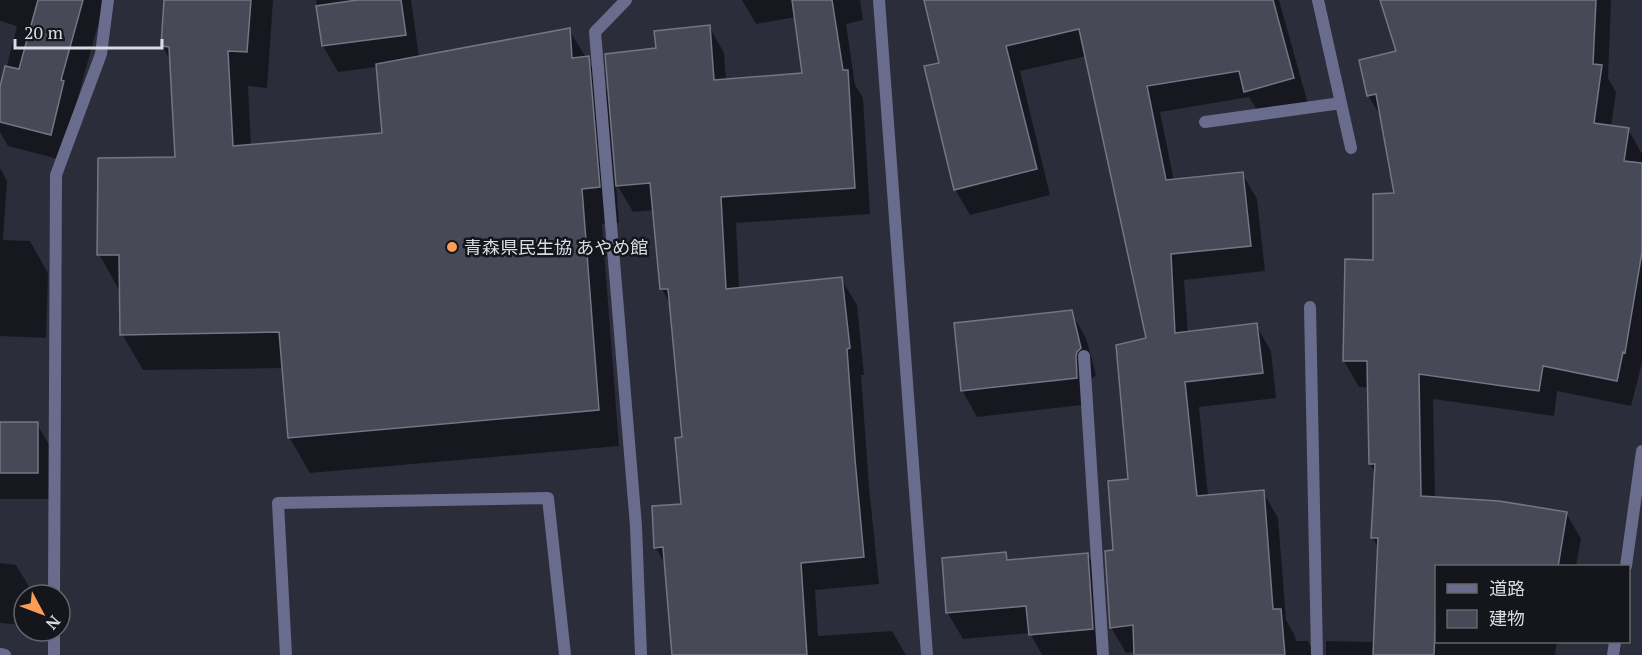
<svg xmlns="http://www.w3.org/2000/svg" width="1642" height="655" font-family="'PT Serif','Noto Sans JP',serif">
  <rect width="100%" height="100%" fill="#2c2d3a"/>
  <path fill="#0007" d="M0 0H105L76 104 66 161 8 146 0 132V93L17 26 0 21Z
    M165 0H273L267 88 248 86 251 146 384 135 377 67 338 72 323 46 316 0H411L419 57 569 30 610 96 657 50 709 26 724 53 726 80 804 75 796 17 756 24 742 0H860L863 20 846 24 855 85 863 98 870 214 736 223 739 289 841 279 857 305 864 375H861L869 487 879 584 815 590 818 636 892 631 906 655H674L666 566 656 548 683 505V438L670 304 662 289 654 210 633 212 616 183 619 223 602 224 619 446 310 473 289 437 284 368 143 370 122 334 119 290 99 254 177 159 172 63 162 46Z
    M926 0H1279L1308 104 1261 117 1249 97 1160 112 1174 181 1242 173 1257 199 1265 271 1184 280 1188 333 1256 325 1271 351 1276 398 1199 407 1208 496 1263 492 1278 518 1286 620 1295 636 1296 641H1308L1315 655H1136V652L1126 653 1111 627 1115 552 1129 481 1148 339 1087 56 1020 71 1050 195 970 215 955 189 941 64Z
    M1382 0H1611L1608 78 1616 92 1611 127 1628 129 1642 154V363L1631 406 1557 391 1554 416 1433 399 1435 499 1566 513 1581 539 1576 566H1436V642H1557L1555 655H1326V641L1375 642 1379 549 1372 537 1376 474 1370 464 1369 387H1359L1344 361 1396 195 1382 119 1368 95 1398 53Z
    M0 168 7 181 3 240 30 241 48 273 46 338 0 336Z
    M1071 312 1086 338 1096 375 1092 379 1090 383 1091 404 977 417 962 390Z
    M0 424H37L52 450V499H0Z
    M1005 553 1010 561 1087 554 1103 581 1107 655H1042L1030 633 963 639 947 612Z
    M0 563 16 565 30 588 29 595H24V625L0 623Z"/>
  <path fill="#484957" stroke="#747585" stroke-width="1.5" d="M38 0H83L61 80 64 81 51 135 0 122V87L5 66 19 69Z
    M164 0H251L247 52 228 51 233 146 382 133 376 64 570 28 572 58 589 56 600 187 582 189 599 410 288 438 279 332 120 335 119 255H97L98 158 175 157 169 47 161 46Z
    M357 0H401L406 35 322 46 316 6Z
    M792 0H832L843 70H848L855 188 721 197 726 289 842 277 850 348 847 349 855 459 864 557 801 563 807 655H672L663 547 654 548 652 506 681 504 675 438 682 437 668 289H660L650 183 616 186 605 54 656 48 654 31 710 25 714 80 802 73Z
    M924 0H1273L1294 78 1244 92 1239 71 1147 86 1166 180 1243 172 1251 246 1171 254 1175 333 1257 323 1263 373 1185 382 1197 496 1264 490 1273 609H1281L1285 655H1134L1133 625 1110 628 1105 551 1113 550 1108 481 1128 479 1116 345 1146 338 1079 29 1006 46 1037 169 954 190 924 66 939 63Z
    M1380 0H1596L1593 64 1602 65 1594 123 1629 128 1624 161 1642 163V252L1625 353 1623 352 1617 381 1543 366 1539 391 1419 374 1421 496 1499 501 1567 512 1558 567H1437L1434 655H1373L1378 538H1371L1375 464H1369L1367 361H1343L1345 259 1373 260V194L1394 193 1376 94 1367 96 1359 60 1396 51Z
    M1072 310 1081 348 1077 352 1076 356 1077 378 961 391 954 323Z
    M0 422H38V473H0Z
    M1006 552 1007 560 1088 553 1093 629 1029 635 1026 606 946 613 942 558Z"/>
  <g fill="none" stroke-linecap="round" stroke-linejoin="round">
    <path stroke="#6a6c8d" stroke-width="12" d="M1084 356 1103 655
      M286 655 278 503 548 498 565 655"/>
    <path stroke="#6a6c8d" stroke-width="12" d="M626 0 595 32 636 526 641 655
      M879 0 927 655
      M1318 0 1351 148
      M1205 122 1341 103
      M1310 307 1317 655
      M1626 566 1642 451
      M54 595 56 175 101 54 108 0
      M54 655V631
      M1613 655 1615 642"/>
    <path stroke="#6a6c8d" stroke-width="12" d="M0 654 5 655"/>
  </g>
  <circle fill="#fd9d55" stroke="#15161c" stroke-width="2" cx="452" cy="247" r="6"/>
  <g text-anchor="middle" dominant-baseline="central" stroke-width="5" stroke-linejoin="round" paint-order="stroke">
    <g font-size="18" fill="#dadbe4" stroke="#15161c" text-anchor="start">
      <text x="464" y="247">青森県民生協 あやめ館</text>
    </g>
  </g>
  <rect x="1435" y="565" width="195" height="78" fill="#15161c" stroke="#64656c" stroke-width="1.5"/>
  <rect x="1447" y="584" width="30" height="9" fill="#6a6c8d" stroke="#64656c" stroke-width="1.5"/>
  <text x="1489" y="595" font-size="18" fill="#dadbe4">道路</text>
  <rect x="1447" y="610" width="30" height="18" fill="#484957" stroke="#64656c" stroke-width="1.5"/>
  <text x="1489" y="625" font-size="18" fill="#dadbe4">建物</text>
  <g transform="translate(42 613) rotate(131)"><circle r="28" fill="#15161c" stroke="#64656c" stroke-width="1.5"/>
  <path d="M0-4.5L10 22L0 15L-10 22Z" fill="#fd9d55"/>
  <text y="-9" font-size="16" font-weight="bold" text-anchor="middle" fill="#dadbe4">N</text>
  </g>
  <path d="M15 39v9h147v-9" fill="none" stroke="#dadbe4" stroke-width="3"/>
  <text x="24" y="39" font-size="18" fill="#dadbe4" stroke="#15161c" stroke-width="4.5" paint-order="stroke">20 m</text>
</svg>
